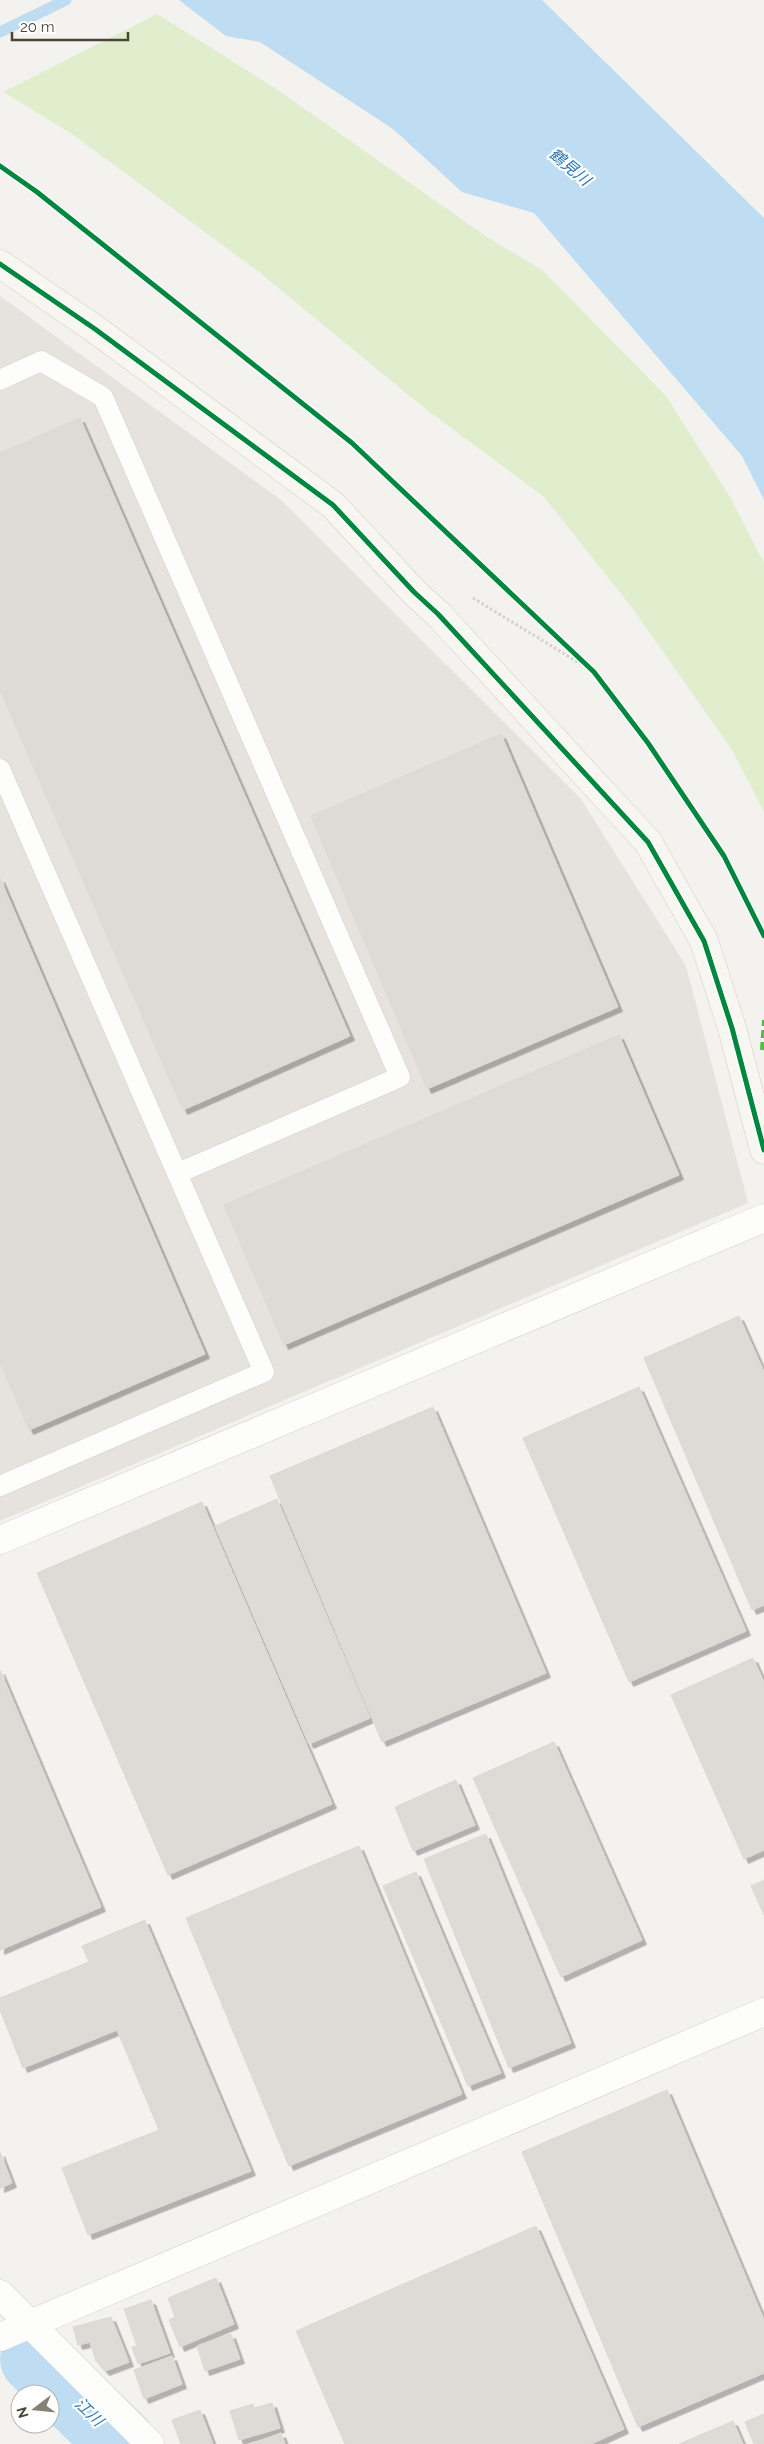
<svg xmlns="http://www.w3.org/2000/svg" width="764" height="2444" font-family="Raleway,'Noto Sans JP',sans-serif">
  <defs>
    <filter id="shadow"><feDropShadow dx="4.5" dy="4.5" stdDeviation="0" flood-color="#0004"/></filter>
  </defs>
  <rect width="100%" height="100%" fill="#f3f2ee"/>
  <path fill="#e6e2dd" d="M0 296 281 500 581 799 686 966 748 1203 0 1521Z"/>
  <path fill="#e0eece" d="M157 14 275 88 487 237 542 270 666 396 730 497 764 563V812L732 750 633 609 544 497 423 407 259 272 72 134 3 92Z"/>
  <path fill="#bedcf2" d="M179 0H542L764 218V500L742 456 534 213 462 192 393 129 260 42 226 36Z"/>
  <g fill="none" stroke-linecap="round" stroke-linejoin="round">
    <path stroke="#bedcf2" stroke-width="11" d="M0 32 66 0"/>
    <path stroke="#bedcf2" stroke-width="70" d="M35 2359 122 2444"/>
  </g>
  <path fill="#dddbd6" stroke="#dcd9d3" filter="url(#shadow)" d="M80 418 350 1036 183 1110 0 690V453Z
    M501 734 618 1007 427 1089 311 816Z
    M0 878 205 1354 29 1430 0 1362Z
    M619 1035 679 1175 284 1345 224 1205Z
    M739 1316 764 1372V1605L752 1610 644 1358Z
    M639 1387 746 1631 629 1682 523 1438Z
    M433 1407 546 1673 382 1742 270 1476Z
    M277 1499 370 1718 309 1744 215 1526Z
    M202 1502 332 1804 168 1875 37 1573Z
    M753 1658 764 1682V1850L744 1859 671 1695Z
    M0 1670 101 1907 0 1950Z
    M554 1742 642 1940 561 1977 473 1778Z
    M456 1780 475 1825 413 1851 395 1807Z
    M486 1834 571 2043 509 2068 424 1859Z
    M359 1846 462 2094 289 2166 186 1918Z
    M416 1872 501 2073 468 2086 383 1886Z
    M764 1880V1915L751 1886Z
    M145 1920 251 2171 88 2235 62 2168 159 2130 117 2030 23 2068 0 2010V1998L89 1962 82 1946Z
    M667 2090 764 2320V2373L638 2427 522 2152Z
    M0 2152 12 2183 0 2188Z
    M536 2226 624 2429 591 2444H345L296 2331Z
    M216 2278 234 2324 180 2347 169 2320 175 2317 168 2298Z
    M151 2300 170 2353 138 2364 132 2347 137 2346 124 2309Z
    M111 2317 129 2362 105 2371 96 2361 90 2342 78 2345 73 2327Z
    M231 2334 240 2359 205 2371 197 2346Z
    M172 2356 182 2384 144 2399 134 2370Z
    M272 2403 280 2428 239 2440 230 2411 253 2404 254 2408Z
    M200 2410 213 2444H181L172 2420Z
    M764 2414V2444H754L745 2422Z
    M733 2421 743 2444H679Z
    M281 2433 285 2444H252Z"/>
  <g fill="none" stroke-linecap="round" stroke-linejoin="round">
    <defs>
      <path id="lane" d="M0 380 41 361 103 397 400 1077 178 1173
        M0 769 264 1372 0 1486"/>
      <path id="street" d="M0 1540 764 1218
        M0 2294 150 2444
        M0 2337 764 2012"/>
      <path id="secondary" d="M0 264 95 329 333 505 414 592 438 614 648 842 704 941 732 1028 764 1150"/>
    </defs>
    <use href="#lane" stroke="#d1d0cb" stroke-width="21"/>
    <use href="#street" stroke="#d1d0cb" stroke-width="29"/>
    <use href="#secondary" stroke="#d3cfc5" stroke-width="29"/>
    <path stroke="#d3d1cc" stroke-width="3" stroke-dasharray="2.5 2.5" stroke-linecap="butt" d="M473 598 594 672"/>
    <use href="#lane" stroke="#fdfdfc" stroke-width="20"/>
    <use href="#street" stroke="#fdfdfc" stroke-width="28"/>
    <use href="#secondary" stroke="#f7f6f1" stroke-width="28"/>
    <path stroke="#58b947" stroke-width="4" stroke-dasharray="8 4" stroke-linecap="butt" d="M762 1050 764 1020"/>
    <defs>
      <path id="cycleway" d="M0 166 37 192 352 443 594 672 648 743 724 856 764 936
        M0 264 95 329 333 505 414 592 438 614 648 842 704 941 732 1028 764 1150"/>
    </defs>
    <use href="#cycleway" stroke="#fff" stroke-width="8"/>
    <use href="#cycleway" stroke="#00873e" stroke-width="5"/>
  </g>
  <g text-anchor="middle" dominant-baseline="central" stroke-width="4.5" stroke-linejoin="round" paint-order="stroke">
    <g font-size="16" font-style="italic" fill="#2b79b3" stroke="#fff">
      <text transform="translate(570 167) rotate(40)">鶴見川</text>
      <text transform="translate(89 2412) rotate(44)">江川</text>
    </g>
  </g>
  <g transform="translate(35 2409) rotate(254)"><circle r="24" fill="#ffffff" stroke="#b7b4af"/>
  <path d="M0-4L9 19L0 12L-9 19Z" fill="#868178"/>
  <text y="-8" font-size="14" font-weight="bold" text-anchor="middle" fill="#4b4438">N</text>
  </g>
  <path d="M12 32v8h116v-8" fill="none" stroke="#4b4438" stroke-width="2.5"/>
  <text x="20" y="32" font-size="15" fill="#4b4438" stroke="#ffffff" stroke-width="4" paint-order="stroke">20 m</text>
</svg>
